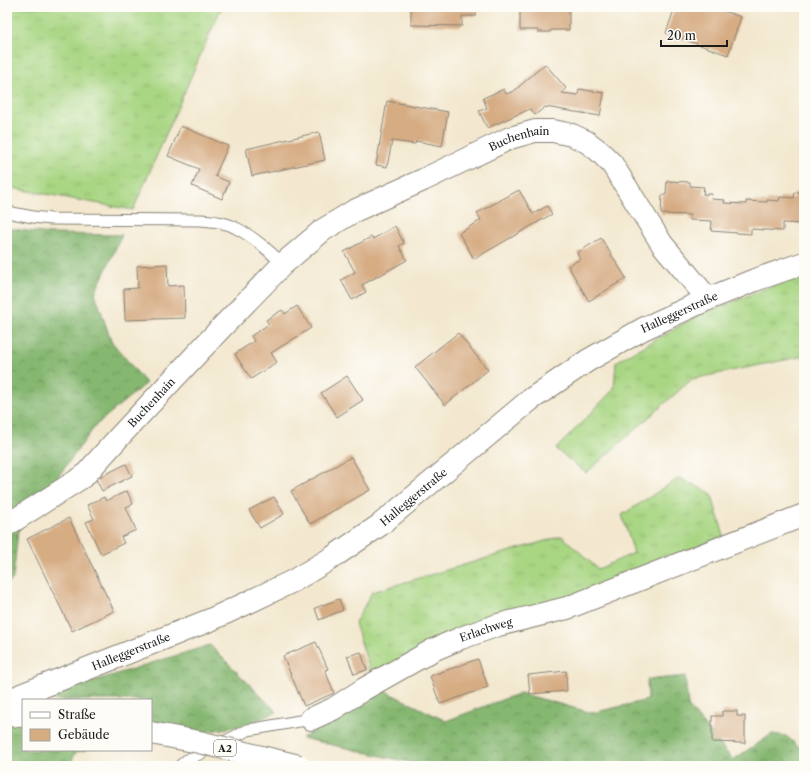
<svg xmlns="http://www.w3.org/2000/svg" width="811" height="773" font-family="'Libre Caslon Text',serif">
  <defs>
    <pattern id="grass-tufts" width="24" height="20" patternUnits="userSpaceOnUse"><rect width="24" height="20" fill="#a9d683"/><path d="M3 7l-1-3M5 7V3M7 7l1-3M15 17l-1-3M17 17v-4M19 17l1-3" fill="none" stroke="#91b771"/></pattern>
    <pattern id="forest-crowns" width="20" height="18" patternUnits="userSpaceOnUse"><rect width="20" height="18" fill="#86b771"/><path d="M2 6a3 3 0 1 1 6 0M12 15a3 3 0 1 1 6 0" fill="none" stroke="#6d945c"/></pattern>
  </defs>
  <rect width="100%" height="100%" fill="#fdfcf7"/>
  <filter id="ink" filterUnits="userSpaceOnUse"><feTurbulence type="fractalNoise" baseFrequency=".025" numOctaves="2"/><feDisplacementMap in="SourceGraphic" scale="8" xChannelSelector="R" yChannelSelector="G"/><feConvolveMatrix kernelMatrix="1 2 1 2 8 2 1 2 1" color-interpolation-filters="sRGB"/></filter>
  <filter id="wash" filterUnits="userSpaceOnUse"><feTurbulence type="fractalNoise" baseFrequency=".012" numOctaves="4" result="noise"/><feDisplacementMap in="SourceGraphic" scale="16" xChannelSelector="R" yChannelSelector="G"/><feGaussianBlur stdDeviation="0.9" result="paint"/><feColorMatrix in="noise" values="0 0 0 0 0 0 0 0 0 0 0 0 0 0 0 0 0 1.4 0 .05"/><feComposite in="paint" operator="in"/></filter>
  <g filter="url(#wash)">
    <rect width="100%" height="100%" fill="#f3e8cf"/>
    <path fill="url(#grass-tufts)" stroke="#627950" d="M7 7H222L217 17 133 210 7 187Z
      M804 277V356L692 379 586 473 556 449 614 389 616 362 694 318 769 287Z
      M679 478 711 493 724 536 372 677 355 623 372 592 562 536 598 569 634 553 622 515Z"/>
    <path fill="url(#forest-crowns)" stroke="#516a46" d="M7 228 49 234 122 235 95 293 111 341 146 383 96 425 18 531 13 579 7 585Z
      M210 645 277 712 242 726 151 740V700H42L52 694Z
      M685 676 688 706 733 760 772 734 786 736 804 751V766H426L302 738 383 690 446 721 520 693 592 713 648 700 647 680Z
      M23 710V750H87L76 752 69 766H7V718Z"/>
    <g id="blocks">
      <path fill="#d6ac83" d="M411 7H477L476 16H462V26L411 25Z
        M520 7H569V30H551L550 32H538V30H520Z
        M675 7H712L741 17 728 55 666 33Z
        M545 64 566 88 562 93 578 95 579 89 604 93 600 116 545 107 535 115 530 109 487 128 479 111 487 108 483 98 504 89 506 94 514 91Z
        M387 101 448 112 442 146 416 141 415 144 392 141 387 167 376 165Z
        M181 126 228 146 215 176 229 182 222 199 192 186 199 169 168 156Z
        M319 132 325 160 252 176 246 149Z
        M667 181 690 182V186L704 187 703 194H712L711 199 725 200 724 203 746 204V201L767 202V200L779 201 780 197 794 198 795 192H804V224L783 223V231L751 229V234L711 231 712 221 690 220V215L661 214 662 195H666Z
        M519 190 533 214 547 206 552 214 474 259 459 233 481 220 477 213Z
        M395 226 404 243 399 246 407 260 362 285 366 292 352 300 341 280 355 272 344 252 371 237 373 239Z
        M601 238 626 278 589 301 568 266 580 259 577 253Z
        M167 264 168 286 184 285 185 318 125 320 124 289 138 288 137 266Z
        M297 306 311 328 271 353 277 362 251 379 235 354 254 341 251 336 269 324 266 320 282 310 285 314Z
        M458 333 488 370 445 405 415 367Z
        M347 376 363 400 337 417 321 393Z
        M351 457 370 490 310 524 291 491Z
        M126 464 132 476 102 491 96 479Z
        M127 491 133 504 126 507 136 530 121 537 124 543 101 554 86 522 94 519 87 505 104 497 106 501Z
        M274 497 284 514 260 528 249 510Z
        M69 518 114 611 72 631 27 539Z
        M339 599 343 610 319 620 315 608Z
        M316 642 328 669 325 670 334 693 304 706 283 656Z
        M361 652 367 670 354 674 347 656Z
        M478 659 488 687 440 704 430 676Z
        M566 671 567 691 530 694 528 675Z
        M722 711H737V716H745V743L712 742V716H722Z"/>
    </g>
  </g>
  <g filter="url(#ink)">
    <use href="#blocks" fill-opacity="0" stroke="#888276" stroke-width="1"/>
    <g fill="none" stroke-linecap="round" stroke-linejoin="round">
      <defs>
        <path id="service" d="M7 212 33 217 51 219 200 220C212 221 225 222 236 228 254 237 269 251 283 264
          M180 766 187 760 248 730 311 719"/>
        <g id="minor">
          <path id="s1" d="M7 525 84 476 120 436 220 329 283 264 323 230 354 211 423 180 510 138 535 131H553L572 135 587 142 599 151 612 164 662 244 708 299"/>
          <path id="s2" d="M311 719 333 709 364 689 433 650 461 638 498 625 567 608 804 515"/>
        </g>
        <g id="secondary">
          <path id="s3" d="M7 702 21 695 210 620 247 603 293 581 330 559 380 525 530 400 587 361 643 329 708 299 755 280 804 263"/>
        </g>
        <path id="motorway" d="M7 715 23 716"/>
      </defs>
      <use href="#service" stroke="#888276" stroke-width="13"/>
      <use href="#minor" stroke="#888276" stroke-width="24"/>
      <use href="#secondary" stroke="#888276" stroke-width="24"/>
      <use href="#motorway" stroke="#888276" stroke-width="24"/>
      <use href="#service" stroke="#fff" stroke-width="11"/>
      <use href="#minor" stroke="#fff" stroke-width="22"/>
      <use href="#secondary" stroke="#fff" stroke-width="22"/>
      <use href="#motorway" stroke="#fff" stroke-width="22"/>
      <defs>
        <path id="motorway-bridge" d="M151 733 199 742 299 766"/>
      </defs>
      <use href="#motorway-bridge" stroke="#888276" stroke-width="24" stroke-linecap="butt"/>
      <use href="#motorway-bridge" stroke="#fff" stroke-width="22"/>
    </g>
  </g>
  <g text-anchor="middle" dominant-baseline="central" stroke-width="3" stroke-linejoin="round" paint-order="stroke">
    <rect fill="#fdfcf7" stroke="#605f5e" stroke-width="1" x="214" y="740" width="22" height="16" rx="3"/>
    <g font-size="10" font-weight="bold" fill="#1c1c1c">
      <text x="225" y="748">A2</text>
    </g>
    <g font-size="11" fill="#1c1c1c" stroke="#fdfcf7">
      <text stroke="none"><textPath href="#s1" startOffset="652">Buchenhain</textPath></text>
      <text stroke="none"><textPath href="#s3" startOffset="783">Halleggerstraße</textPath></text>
      <text stroke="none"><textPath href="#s1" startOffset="191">Buchenhain</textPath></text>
      <text stroke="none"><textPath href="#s3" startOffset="458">Halleggerstraße</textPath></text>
      <text stroke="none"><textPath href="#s2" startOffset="197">Erlachweg</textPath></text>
      <text stroke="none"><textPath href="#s3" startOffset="134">Halleggerstraße</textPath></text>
    </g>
  </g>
  <rect width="811" height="773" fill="none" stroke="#fdfcf7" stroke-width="24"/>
  <rect x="22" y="699" width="130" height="52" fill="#fdfcf7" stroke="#a3a29f"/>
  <rect x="30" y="712" width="20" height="6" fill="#ffffff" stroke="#a3a29f"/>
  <text x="58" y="719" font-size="12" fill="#1c1c1c">Straße</text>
  <rect x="30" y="729" width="20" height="12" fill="#d6ac83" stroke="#a3a29f"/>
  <text x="58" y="739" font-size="12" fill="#1c1c1c">Gebäude</text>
  <path d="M661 40v6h66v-6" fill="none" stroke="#1c1c1c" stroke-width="2"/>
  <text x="667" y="40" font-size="12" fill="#1c1c1c" stroke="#fdfcf7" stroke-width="3" paint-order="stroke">20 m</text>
</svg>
